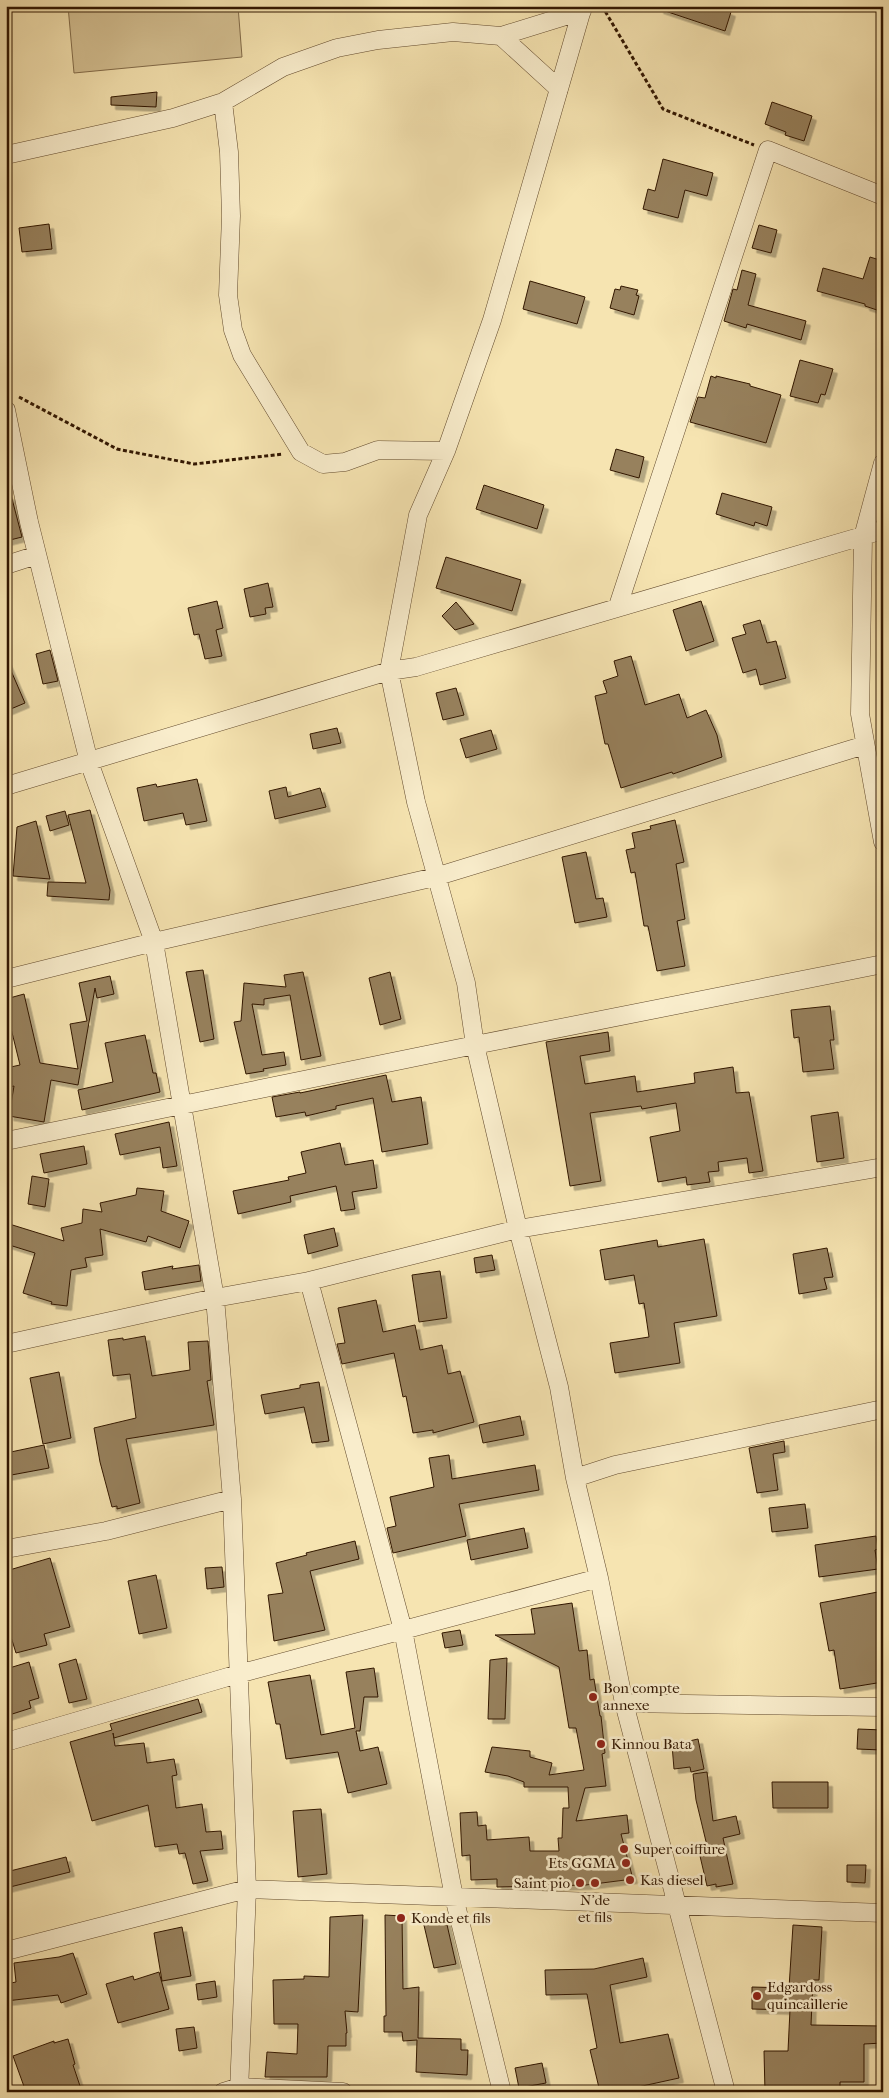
<svg xmlns="http://www.w3.org/2000/svg" width="889" height="2098" font-family="'IM FELL French Canon',serif">
  <defs>
    <filter id="shadow"><feDropShadow dx="4.5" dy="4.5" stdDeviation="0" flood-color="#0004"/></filter>
  </defs>
  <rect width="100%" height="100%" fill="#f6e4b1"/>
  <filter id="stains"><feTurbulence type="fractalNoise" baseFrequency=".004" numOctaves="4"/><feColorMatrix values="0 0 0 0 .2 0 0 0 0 .09 0 0 0 0 .02 0 0 0 .5 -.17"/></filter>
  <radialGradient id="worn" r=".72"><stop offset=".6" stop-color="#630" stop-opacity="0"/><stop offset="1" stop-color="#630" stop-opacity=".3"/></radialGradient>
  <path fill="#d5c193" stroke="#836c4a" d="M68 6H238L242 57 74 73Z"/>
  <path fill="#97815d" stroke="#311601" filter="url(#shadow)" d="M659 6H715L731 12 725 31 659 9Z
    M157 92 156 107 111 105V97Z
    M772 102 812 116 804 141 785 135 786 132 765 124Z
    M663 159 713 173 707 196 685 190 678 218 643 209 648 189 655 191Z
    M49 224 52 249 22 252 19 228Z
    M759 225 777 230 771 253 752 248Z
    M870 257 883 261V312L865 306V304L817 291 823 268 863 279Z
    M742 270 756 274 748 305 806 321 801 340 747 324 746 328 724 321 733 289 737 290Z
    M530 281 585 297 577 324 523 309Z
    M621 286 638 290 636 295 639 296 634 315 610 308 615 289 620 290Z
    M800 360 833 369 825 395 821 394 818 403 790 396Z
    M711 376 716 378V376L750 384V386L781 395 766 443 690 422 698 397 705 398Z
    M616 449 644 457 639 478 610 470Z
    M484 485 544 505 537 529 476 509Z
    M722 493 772 507 767 526 755 522 754 526 716 514Z
    M11 495 22 537 6 541V496Z
    M446 557 521 580 512 611 436 588Z
    M268 583 273 607 265 608 266 614 250 617 244 589Z
    M217 601 223 628 216 630 222 656 205 659 199 634 194 635 188 608Z
    M701 601 714 641 686 651 673 610Z
    M456 602 474 624 455 630 442 616Z
    M760 620 767 643 776 641 786 678 760 685 756 669 743 673 732 638 746 634 743 625Z
    M50 650 58 681 43 684 36 654Z
    M631 656 645 705 679 694 687 718 706 710 717 735 722 757 673 774 672 772 621 788 608 744H605L595 696 607 693 603 681 618 676 614 661Z
    M6 659 25 703 6 711Z
    M456 688 464 715 443 720 436 693Z
    M337 728 341 743 313 749 310 734Z
    M491 730 497 749 466 758 460 739Z
    M197 779 207 821 186 825 183 813 144 821 137 788 156 784 157 787Z
    M286 787 288 797 320 788 326 807 275 819 269 791Z
    M90 810 110 890 109 900 47 896 48 882 86 883 68 815Z
    M65 811 69 825 50 831 46 816Z
    M675 820 684 862 676 864 685 919 677 921 685 966 657 971 648 926H644L635 872 631 873 626 850 635 848 632 833 651 829 650 826Z
    M36 821 50 879 13 876 17 827Z
    M586 852 596 899 603 898 607 917 575 923 562 857Z
    M203 970 214 1039 200 1042 186 972Z
    M303 972 321 1056 301 1060 290 995 264 999V1005L252 1004 262 1055 284 1052 286 1065 263 1069 264 1071 246 1074 234 1022 241 1021 244 983 286 987 284 975Z
    M390 972 401 1019 380 1025 369 978Z
    M110 976 114 994 97 998 95 988 78 1085 51 1080 44 1122 9 1116 14 1086 6 1088V1068L20 1065 6 1008V999L24 994 40 1063 78 1069 70 1024 87 1021 79 983Z
    M830 1006 834 1040H830L834 1069 803 1072 799 1037 794 1038 791 1010Z
    M608 1032 610 1051 580 1056 585 1084 635 1076 637 1092 695 1083 694 1073 733 1067 736 1093 749 1092 763 1171 749 1173 747 1158 718 1162 719 1171 708 1172 710 1182 687 1185 686 1177 658 1182 650 1137 680 1131 676 1103 642 1109 641 1106 590 1113 601 1181 570 1186 546 1042Z
    M145 1035 153 1073H156L160 1092 82 1110 78 1090 113 1082 105 1043Z
    M386 1075 392 1102 421 1097 428 1144 382 1152 373 1098 336 1106V1109L306 1116 305 1112 276 1117 272 1097 300 1092V1093Z
    M838 1112 844 1158 817 1162 811 1116Z
    M169 1122 177 1166 163 1168 160 1147 120 1155 115 1134Z
    M340 1143 345 1165 373 1160 377 1188 352 1192 355 1209 341 1211 336 1186 290 1196 291 1202 238 1214 233 1191 289 1180 288 1177 306 1173 301 1152Z
    M84 1146 87 1164 44 1173 40 1154Z
    M32 1176 49 1179 45 1207 28 1204Z
    M137 1188 164 1191 161 1211 189 1221 180 1248 148 1236 146 1242 100 1229 103 1255 85 1258 87 1267 71 1270 67 1306 51 1304 52 1302 23 1293 35 1253 6 1244V1223L64 1241 61 1228 82 1223 83 1209 102 1212 100 1203 136 1195Z
    M334 1228 338 1246 308 1254 304 1235Z
    M704 1239 717 1316 674 1323 680 1363 615 1373 610 1343 649 1337 644 1303 639 1304 634 1275 605 1280 600 1250 657 1240 658 1247Z
    M827 1248 833 1277 824 1278 827 1289 799 1294 793 1254Z
    M492 1255 495 1270 476 1273 474 1258Z
    M199 1265 201 1281 145 1290 142 1272 173 1266 172 1269Z
    M440 1271 447 1318 419 1322 412 1275Z
    M376 1300 383 1332 415 1325 420 1350 442 1345 448 1374 460 1371 474 1422 433 1433V1430L413 1433 406 1396 403 1397 394 1353 342 1364 337 1344 345 1343 338 1308Z
    M145 1336 152 1376 190 1370 188 1342 208 1341 211 1380 207 1381 214 1425 126 1439 140 1503 117 1509V1506L112 1507 100 1462 94 1428 136 1418 130 1374 113 1376 108 1340 123 1338V1340Z
    M59 1372 71 1438 43 1444 30 1378Z
    M319 1382 329 1441 312 1443 304 1407 265 1414 261 1395 300 1388V1385Z
    M520 1416 524 1435 483 1443 479 1425Z
    M784 1441 785 1452 773 1454 778 1490 757 1493 749 1448Z
    M44 1445 49 1468 6 1476V1453Z
    M449 1455 452 1479 535 1465 539 1490 459 1504 466 1536 393 1553 387 1528 396 1526 390 1497 434 1487 429 1458Z
    M805 1504 808 1528 772 1532 769 1508Z
    M524 1528 528 1548 471 1560 467 1540Z
    M876 1536 878 1549 875 1550 878 1569 819 1577 815 1545Z
    M355 1541 359 1559 310 1571 325 1630 274 1641 268 1595 283 1593 276 1563 307 1555 306 1553Z
    M50 1558 70 1627 44 1634 47 1645 16 1653 6 1621V1571Z
    M222 1567 224 1587 207 1589 205 1568Z
    M156 1575 167 1628 139 1634 128 1581Z
    M883 1591V1682L840 1689 834 1650 829 1651 820 1603Z
    M572 1603 579 1651 587 1650 590 1680 594 1679 600 1716H601L605 1753 602 1754 606 1786 585 1788 576 1821 627 1815 629 1833 621 1834 633 1879 586 1885 497 1887V1879L471 1880 470 1855 462 1856 460 1813 477 1812 478 1826 486 1825 487 1840 529 1837 530 1851H559L558 1838H562L563 1808H569L568 1787H524V1782L508 1776 485 1772 492 1747 530 1751V1757L552 1763 549 1775 584 1770 576 1728H569L559 1667 495 1635 535 1634 531 1609Z
    M460 1630 463 1645 445 1648 442 1633Z
    M507 1658 505 1719H488L490 1660Z
    M76 1659 87 1699 69 1703 59 1664Z
    M29 1662 39 1698 29 1701 31 1708 6 1716V1669Z
    M374 1668 378 1697H364L360 1731H356L360 1751 378 1747 387 1784 348 1793 338 1752 286 1759 280 1724H276L268 1682 310 1675 321 1735 355 1728 346 1672Z
    M198 1699 202 1712 114 1738 113 1733 115 1746 144 1743 147 1763 174 1759 177 1775 172 1776 176 1808 202 1804 206 1832 221 1831 223 1849 200 1851 208 1881 193 1884 185 1853 179 1854 177 1844 155 1847 148 1805 92 1821 70 1742 112 1730 110 1724Z
    M858 1729 883 1730 882 1750 857 1749Z
    M698 1739 704 1769 691 1772 690 1767 674 1769 672 1745Z
    M707 1772 713 1821 736 1816 740 1834 723 1838 733 1884 716 1887V1884L707 1886 700 1856 709 1854 696 1800 693 1774Z
    M772 1782H828V1808H773Z
    M321 1809 327 1874 298 1877 293 1811Z
    M66 1857 70 1872 6 1888V1872Z
    M847 1865H866L865 1883 847 1882Z
    M363 1915 358 2012 345 2011 347 2033H346V2046H328L327 2077H265L267 2052 297 2054 298 2024H274L273 1980 304 1979V1976L329 1977 330 1917Z
    M385 1915 402 1916 403 1989 419 1987 418 2038 461 2039V2050H468L467 2075 416 2072 417 2040 403 2041 402 2032H384V2016H386Z
    M445 1916 456 1964 434 1968 423 1921Z
    M793 1925 822 1927 819 1980H813L811 2025 883 2026V2043L864 2044V2082H840V2092H765L764 2051H788L790 2010 752 2009V1987L789 1988Z
    M182 1927 191 1976 162 1981 154 1933Z
    M73 1953 87 1994 61 2003 58 1995 6 2001V1984L16 1982 14 1963 59 1957Z
    M643 1958 647 1977 610 1985 620 2043 668 2034 679 2078 615 2092H600L590 2050 597 2048 587 1994 546 1995 545 1970 594 1969Z
    M159 1972 169 2009 118 2023 106 1984 133 1976 134 1980Z
    M215 1981 217 1997 198 2000 196 1984Z
    M194 2027 197 2048 179 2051 176 2029Z
    M68 2039 75 2064 73 2065 82 2092H26L13 2056 54 2041V2043Z
    M542 2063 546 2083 519 2088 515 2068Z"/>
  <g fill="none" stroke-linecap="round" stroke-linejoin="round">
    <defs>
      <path id="minor" d="M501 36 559 89
        M223 102 229 152 231 216 228 295 233 330 242 355 301 452 323 464 345 462 378 450 446 451
        M6 155 173 118 223 102 283 67 337 48 378 40 453 32 501 36 582 11
        M6 410 29 522 89 762 154 942 215 1298 232 1499 247 1889 239 2092
        M883 463 863 537 860 714 883 842
        M6 565 37 555
        M618 606 768 150 883 196
        M6 786 389 671 416 667 883 530
        M6 979 154 942 435 877 865 745
        M6 1141 475 1045 883 964
        M309 1281 403 1630 454 1897 502 2092
        M6 1344 215 1298 309 1281 518 1229 883 1167
        M575 1478 559 1387 518 1229 475 1045 466 983 416 802 389 671 418 515 446 451 492 320 583 6
        M6 1549 106 1531 232 1499
        M624 1703 883 1707
        M6 1742 238 1674 599 1578
        M6 1951 247 1889 883 1913
        M223 2092 239 2087 343 2092
        M726 2092 624 1703 599 1578 575 1478 615 1465 883 1409"/>
    </defs>
    <use href="#minor" stroke="#624a2d" stroke-width="19"/>
    <path stroke="#311601" stroke-width="3" stroke-dasharray="4 2.5" stroke-linecap="butt" d="M602 6 663 109 754 145
      M19 397 117 449 194 464 283 454"/>
    <use href="#minor" stroke="#f9edcc" stroke-width="18"/>
  </g>
  <g fill="#8f2418" stroke="#f9edcc" stroke-width="2">
    <circle cx="593" cy="1697" r="5"/>
    <circle cx="601" cy="1744" r="5"/>
    <circle cx="624" cy="1849" r="5"/>
    <circle cx="626" cy="1863" r="5"/>
    <circle cx="630" cy="1880" r="5"/>
    <circle cx="580" cy="1883" r="5"/>
    <circle cx="595" cy="1883" r="5"/>
    <circle cx="401" cy="1918" r="5"/>
    <circle cx="757" cy="1996" r="5"/>
  </g>
  <g text-anchor="middle" dominant-baseline="central" stroke-width="5" stroke-linejoin="round" paint-order="stroke">
    <g font-size="15" fill="#311601" stroke="#f9edcc" text-anchor="start">
      <text x="603" y="1688">Bon compte<tspan x="603" dy="17">annexe</tspan></text>
      <text x="611" y="1744">Kinnou Bata</text>
      <text x="634" y="1849">Super coiffure</text>
      <text x="616" y="1863" text-anchor="end">Ets GGMA</text>
      <text x="640" y="1880">Kas diesel</text>
      <text x="570" y="1883" text-anchor="end">Saint pio</text>
      <text x="595" y="1900" text-anchor="middle">N'de<tspan x="595" dy="17">et fils</tspan></text>
      <text x="411" y="1918">Konde et fils</text>
      <text x="767" y="1987">Edgardoss<tspan x="767" dy="17">quincaillerie</tspan></text>
    </g>
  </g>
  <rect width="889" height="2098" fill="none" stroke="#f6e4b1" stroke-width="25"/>
  <rect x="8" y="8" width="874" height="2083" fill="none" stroke="#311601" stroke-width="2.5"/>
  <rect x="12" y="12" width="864" height="2073" fill="none" stroke="#311601"/>
  <rect width="100%" height="100%" filter="url(#stains)"/>
  <rect width="100%" height="100%" fill="url(#worn)"/>
</svg>
